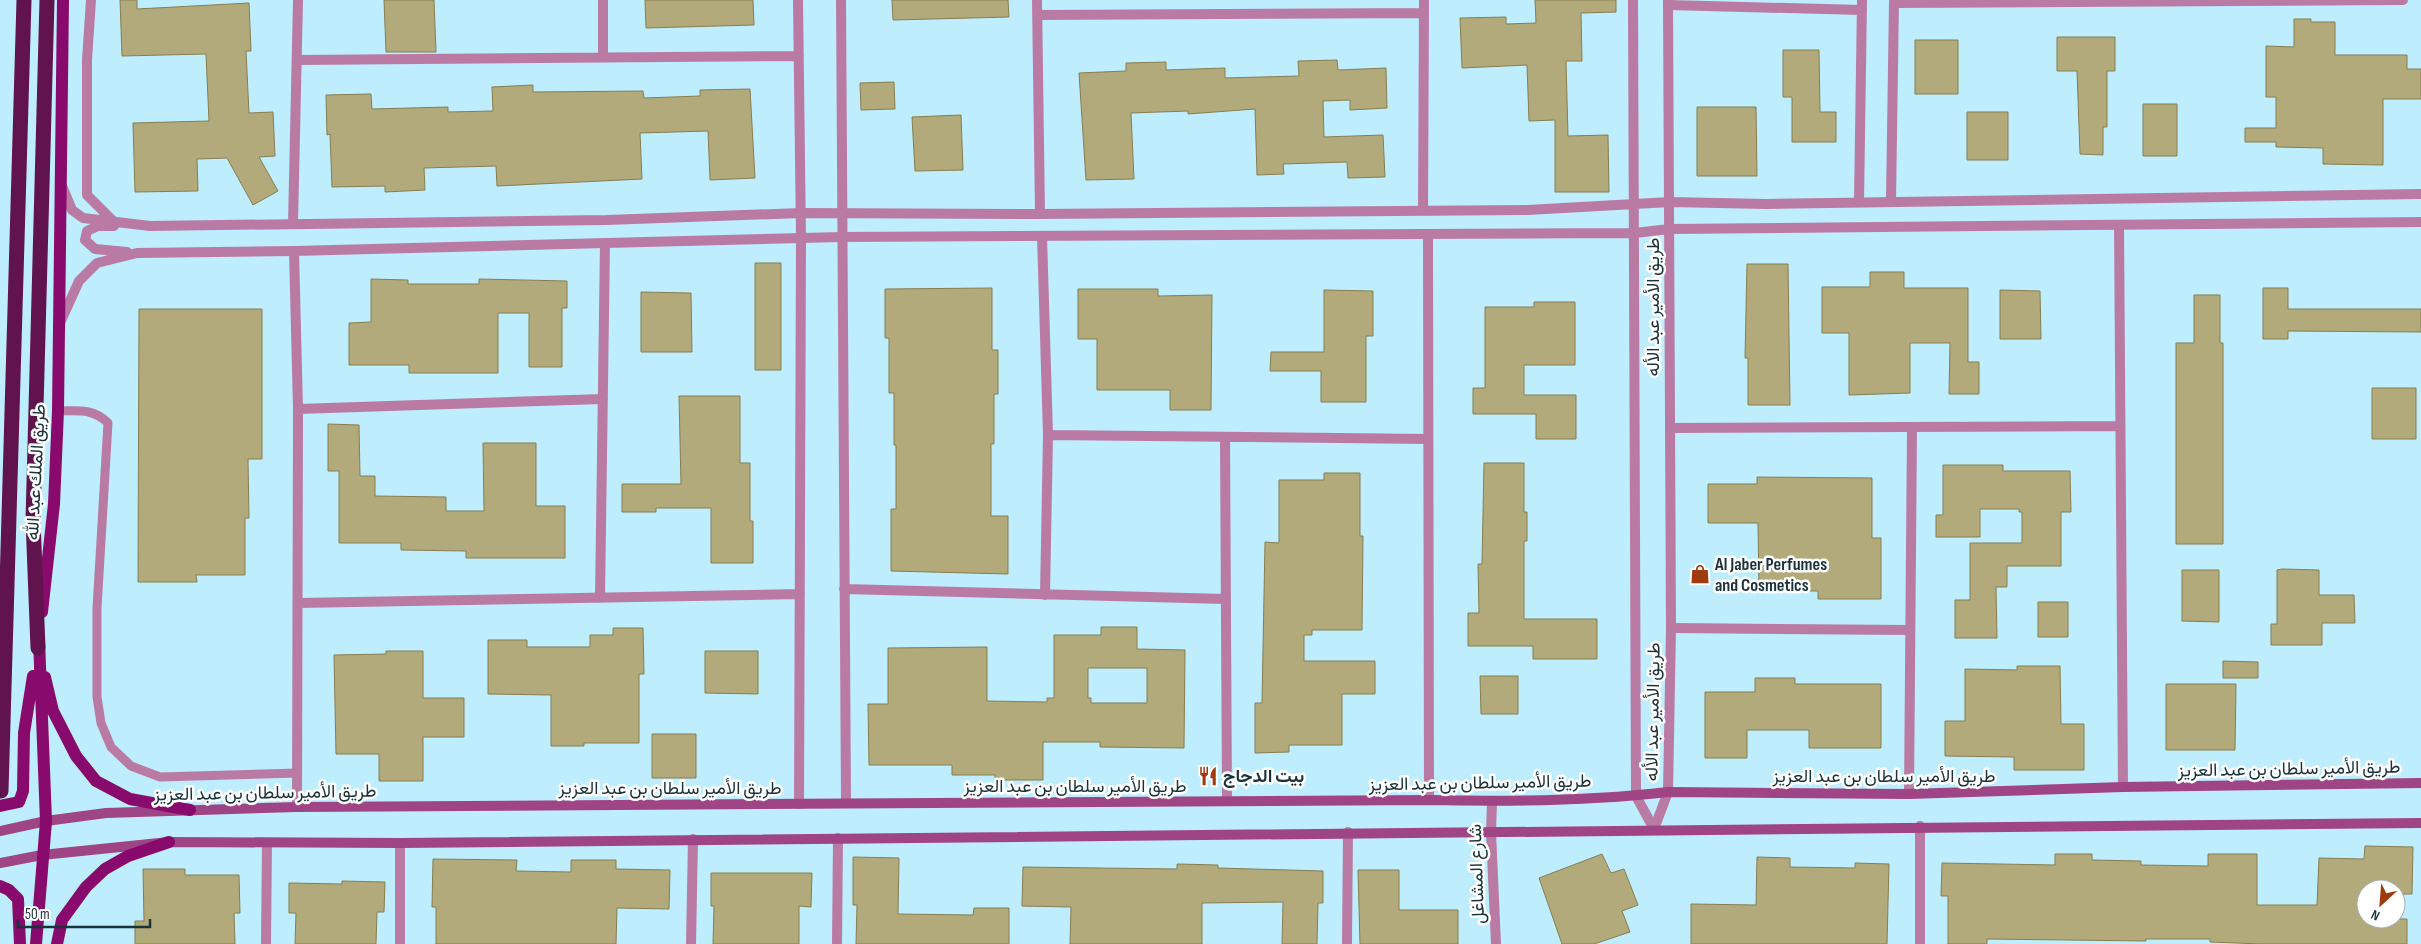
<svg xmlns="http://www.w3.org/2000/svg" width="2421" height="944" font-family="'Sofia Sans Condensed',Vazirmatn,sans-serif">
  <rect width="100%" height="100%" fill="#beedfd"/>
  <path fill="#b2aa7a" stroke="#867e50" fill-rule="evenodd" d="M120 0H137V9L249 3 251 51H246L249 113 273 112 275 156 259 157 278 191 253 205 227 158 197 159 198 191 135 192 133 123 209 121 206 54 122 56Z
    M384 0H434L436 52H386Z
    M645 0H753L754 25 646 28Z
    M892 0H1008L1009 17 893 20Z
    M1535 0H1616V12L1581 13 1582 61H1566L1568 136 1608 135 1609 192H1555V120L1529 121 1527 65 1462 68 1460 18 1506 17V24L1536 23Z
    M2294 19H2311V22H2335V55H2407V69H2421V99H2383V165L2323 164V148L2276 147V142H2245V128H2276V97H2266V46L2294 47Z
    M2057 37H2115V71H2107V127H2103V155L2080 154 2077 71H2057Z
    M1915 40H1958V94H1915Z
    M1783 50H1819L1820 112H1836V142H1792V97H1783Z
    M1337 60 1338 70 1386 68 1387 108 1350 110V100L1323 101 1324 137 1383 135 1385 177 1348 178 1347 162 1283 164 1284 174 1257 175 1255 109 1188 114V111L1131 113 1134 179 1086 180 1079 73 1126 71V63L1166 62V70L1225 68V78L1299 76 1298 61Z
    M894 82 895 109 861 110 860 83Z
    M533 85V92L643 91 644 98 700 96V90L750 89 755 178 710 180 708 131 640 133 642 179 497 186 496 166 424 168 425 190 385 192V186L332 187 330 134 327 135 326 95 371 94 372 109 448 107V112L493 111 492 87Z
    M2143 104H2177V156H2143Z
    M1697 107H1756L1757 176H1697Z
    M1967 112H2008V160H1967Z
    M961 115 963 170 915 171 912 117Z
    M755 263H781V370H755Z
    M1747 264H1788L1790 405H1748V358H1745Z
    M1870 272H1904V288H1968V362H1979V394H1949L1950 343H1910V393L1849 395V333H1822V287H1870Z
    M371 279 408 280V284H479V279L567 281V308H562V367H529V313H498V373H409V365H349V323L371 322Z
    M992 288V350H998V394H994V444H991V516H1008V574L891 571V509H896V445H894V393H889V338H885V289Z
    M2263 288H2288V309H2421V332L2288 331V339H2263Z
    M1078 289H1158V296L1212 295 1211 410H1170V390H1097V339H1078Z
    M1324 290 1373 291V336H1366V402H1321V371H1270L1271 352H1324Z
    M2000 290 2040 291 2041 339H2000Z
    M641 292 691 293 692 352H641Z
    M2194 295H2220V343H2223V544H2176V343H2194Z
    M1534 302H1575V365H1524V395H1576V439H1536V414H1473V388H1485V307H1534Z
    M139 309H262V459H248L249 518H245V575H196L197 582H138Z
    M2372 388H2416V439H2372Z
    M679 396H740V463H750V521H753V563H711V508H656V512H622V484H681Z
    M328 424 359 425 360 476H375V496L446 497V511H484L483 443H536V506H565V558H466V551L401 550V543H339V471H328Z
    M1484 463H1524V512H1527V541H1524V619H1597V659H1533V646H1468V613H1479L1478 564H1482Z
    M1943 465H2003V471H2070L2071 512H2061V566H2007V587H1996L1997 638H1955V600H1970V543H2022V512H2019V509H1980V537H1936V515H1943Z
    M1324 473H1360V536H1363L1362 630H1312V635H1304V661H1375V694H1342V745H1289V752L1255 753V703H1262L1265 542 1279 543V480H1324Z
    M1757 477 1872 478V538H1881V599H1818V591H1759L1758 523H1708V484H1757Z
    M2282 569 2319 570V595H2354L2355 623H2322V645H2271V624H2277V570Z
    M2182 570H2219V622L2182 621Z
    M2038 602H2068V637H2038Z
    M1101 627H1137V649L1185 650 1184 748 1100 747V742H1043V780H995V775H952V765H869L868 704H888V648L987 647V701L1047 702V698H1054V635H1101ZM1088 668H1147V703H1091V698H1088Z
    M613 628H643L644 674H639V743H584V746H551V695L488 694V640H527V647H590V635H613Z
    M386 651H423V698H464V737H423V781H379V754H336L334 655 386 654Z
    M705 651H758V694L705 693Z
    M2223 661 2258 662V678H2223Z
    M2017 666H2060L2061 724H2084V770H2014V757L1945 756V721H1965V669L2017 670Z
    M1480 676H1518V714H1481Z
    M1755 678H1795V684H1881V748H1809V730H1747V758H1705V692H1755Z
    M2166 684H2236L2235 750H2166Z
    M652 734H696V778H652Z
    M2365 846 2413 847 2412 894H2396V889H2366V919H2407V944H2262L2210 942V939H2146V941L1987 939V944H1948V896H1941L1942 863 2055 865V854H2092V860L2141 861V865L2208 866V854H2257V905H2317L2319 858 2364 859Z
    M1602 854 1611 873 1624 869 1638 905 1622 911 1630 932 1594 944H1562L1539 878Z
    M853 857 899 858 898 914 973 915 974 908H1009V944H856L857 905H853Z
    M1757 857 1790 858V867L1855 868V863L1889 864 1887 944H1691V904L1756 905Z
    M433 859 517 860 516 871 571 872V860H616V869L670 870 669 909 617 908 616 944H436V907H432Z
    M1177 864 1218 865V868L1323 871V903H1318L1317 944H1282L1283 902 1202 903V944H1070L1071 907 1022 906 1023 867 1177 869Z
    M143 869H185V875H239L240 913H234L235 944H135V921H144Z
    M1358 870H1399V910H1458V944H1360Z
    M711 873H812L811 907 799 906V944H713L714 906H711Z
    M342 881 385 882 384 912H377L376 944H295L296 913H289V883L342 884Z"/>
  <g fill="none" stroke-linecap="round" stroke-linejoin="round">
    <path stroke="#b97ba4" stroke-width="9" d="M58 411C78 411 93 408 108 423L97 608V697L101 723 111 747 131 766 160 777 297 773"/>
    <path stroke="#b97ba4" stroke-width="10" d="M91 0 87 60V195L112 220
      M603 0V57
      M798 0 801 238 799 804
      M841 0 846 803
      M1037 0 1040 214
      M1894 3 2403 0
      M1668 5 1862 10
      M1038 15 1424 13
      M298 60 799 56
      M1891 201 1894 0
      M1859 202 1862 0
      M1423 210 1424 0
      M293 224 298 0
      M2119 225 2123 787
      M1428 234 1429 800
      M1042 236 1048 435 1045 595
      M294 251 298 409 297 807
      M298 409 603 399
      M1670 428 2120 426
      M1048 435 1428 439
      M1225 437 1227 801
      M844 589 1226 599
      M600 598 605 243
      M298 603 800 594
      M1671 628 1910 630
      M1909 794 1912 427
      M266 944 267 843
      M400 944V843
      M691 944 693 839
      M837 944 838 838
      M1347 944 1348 832
      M1920 944V826"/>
    <path stroke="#b97ba4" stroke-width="10" d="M1633 0 1636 796 1654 829 1668 792 1671 628 1668 0
      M62 186 72 210 83 218 150 226 607 220 801 213 1040 214 1528 210 1670 202 1766 204 2421 194
      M114 226H98L87 231 85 240 95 249 127 252
      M60 323 79 281 97 263 137 253 294 251 841 237 1635 233 1669 229 2421 222
      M1492 802 1491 832 1496 944"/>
    <path stroke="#9f4485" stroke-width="10" d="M0 831 46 821 106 813 297 807 1429 800C1508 802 1589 801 1668 792L1909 794 2123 787 2421 783
      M0 863 42 855 169 842 400 843 2421 823"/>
    <path stroke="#890a6d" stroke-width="12" d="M42 612 54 504 58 411 63 0
      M45 677 53 711 76 756 96 781 130 799 190 810
      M0 806 19 802 23 791 24 733 33 676
      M0 886 9 890 18 899 20 944
      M36 944 46 821 39 640
      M57 944 62 920 86 887 105 869 128 856 169 842"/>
    <path stroke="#60134d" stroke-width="15" d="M38 648 33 520 47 0
      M1 791 24 0"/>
  </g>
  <defs>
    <symbol id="shop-bare" viewBox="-9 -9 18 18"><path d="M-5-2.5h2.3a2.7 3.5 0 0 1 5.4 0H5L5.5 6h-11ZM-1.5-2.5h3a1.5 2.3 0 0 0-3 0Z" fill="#a03b10" stroke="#fff" stroke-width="2.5" paint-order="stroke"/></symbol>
    <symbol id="restaurant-bare" viewBox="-9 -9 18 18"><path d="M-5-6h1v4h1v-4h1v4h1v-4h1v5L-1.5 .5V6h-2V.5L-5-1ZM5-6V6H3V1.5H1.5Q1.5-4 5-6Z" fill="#a03b10" stroke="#fff" stroke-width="2.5" paint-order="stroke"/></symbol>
  </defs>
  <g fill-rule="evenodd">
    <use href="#shop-bare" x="1686" y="560" width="28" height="28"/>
    <use href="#restaurant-bare" x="1194" y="762" width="28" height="28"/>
  </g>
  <g text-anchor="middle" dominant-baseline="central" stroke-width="5" stroke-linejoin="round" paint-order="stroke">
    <g font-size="18" fill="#1a323a" stroke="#fff">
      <text transform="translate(1653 307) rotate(-90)">طريق الأمير عبد الأله</text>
      <text transform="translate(36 472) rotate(-87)">طريق الملك عبد الله</text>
      <text transform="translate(1653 712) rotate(-89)">طريق الأمير عبد الأله</text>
      <text transform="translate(2289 769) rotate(-1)">طريق الأمير سلطان بن عبد العزيز</text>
      <text x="1884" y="776">طريق الأمير سلطان بن عبد العزيز</text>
      <text transform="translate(1480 783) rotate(-1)">طريق الأمير سلطان بن عبد العزيز</text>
      <text x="1075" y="786">طريق الأمير سلطان بن عبد العزيز</text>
      <text x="670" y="788">طريق الأمير سلطان بن عبد العزيز</text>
      <text transform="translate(265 793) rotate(-1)">طريق الأمير سلطان بن عبد العزيز</text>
      <text transform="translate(1477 874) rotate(-92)">شارع المشاغل</text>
    </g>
    <g font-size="18" font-weight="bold" fill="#1a323a" stroke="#fff" text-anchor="start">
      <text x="1715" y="564">Al Jaber Perfumes<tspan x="1715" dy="21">and Cosmetics</tspan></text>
      <text x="1223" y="776">بيت الدجاج</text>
    </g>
  </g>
  <g transform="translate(2381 904) rotate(206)"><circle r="24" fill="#ffffff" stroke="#a3adb0"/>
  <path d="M0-4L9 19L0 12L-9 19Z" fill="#a03b10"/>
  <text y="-8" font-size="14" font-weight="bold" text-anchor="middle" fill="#1a323a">N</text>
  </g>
  <path d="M18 919v8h132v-8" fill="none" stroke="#1a323a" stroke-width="2.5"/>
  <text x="25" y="919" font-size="15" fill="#1a323a" stroke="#ffffff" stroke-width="4" paint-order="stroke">50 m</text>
</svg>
